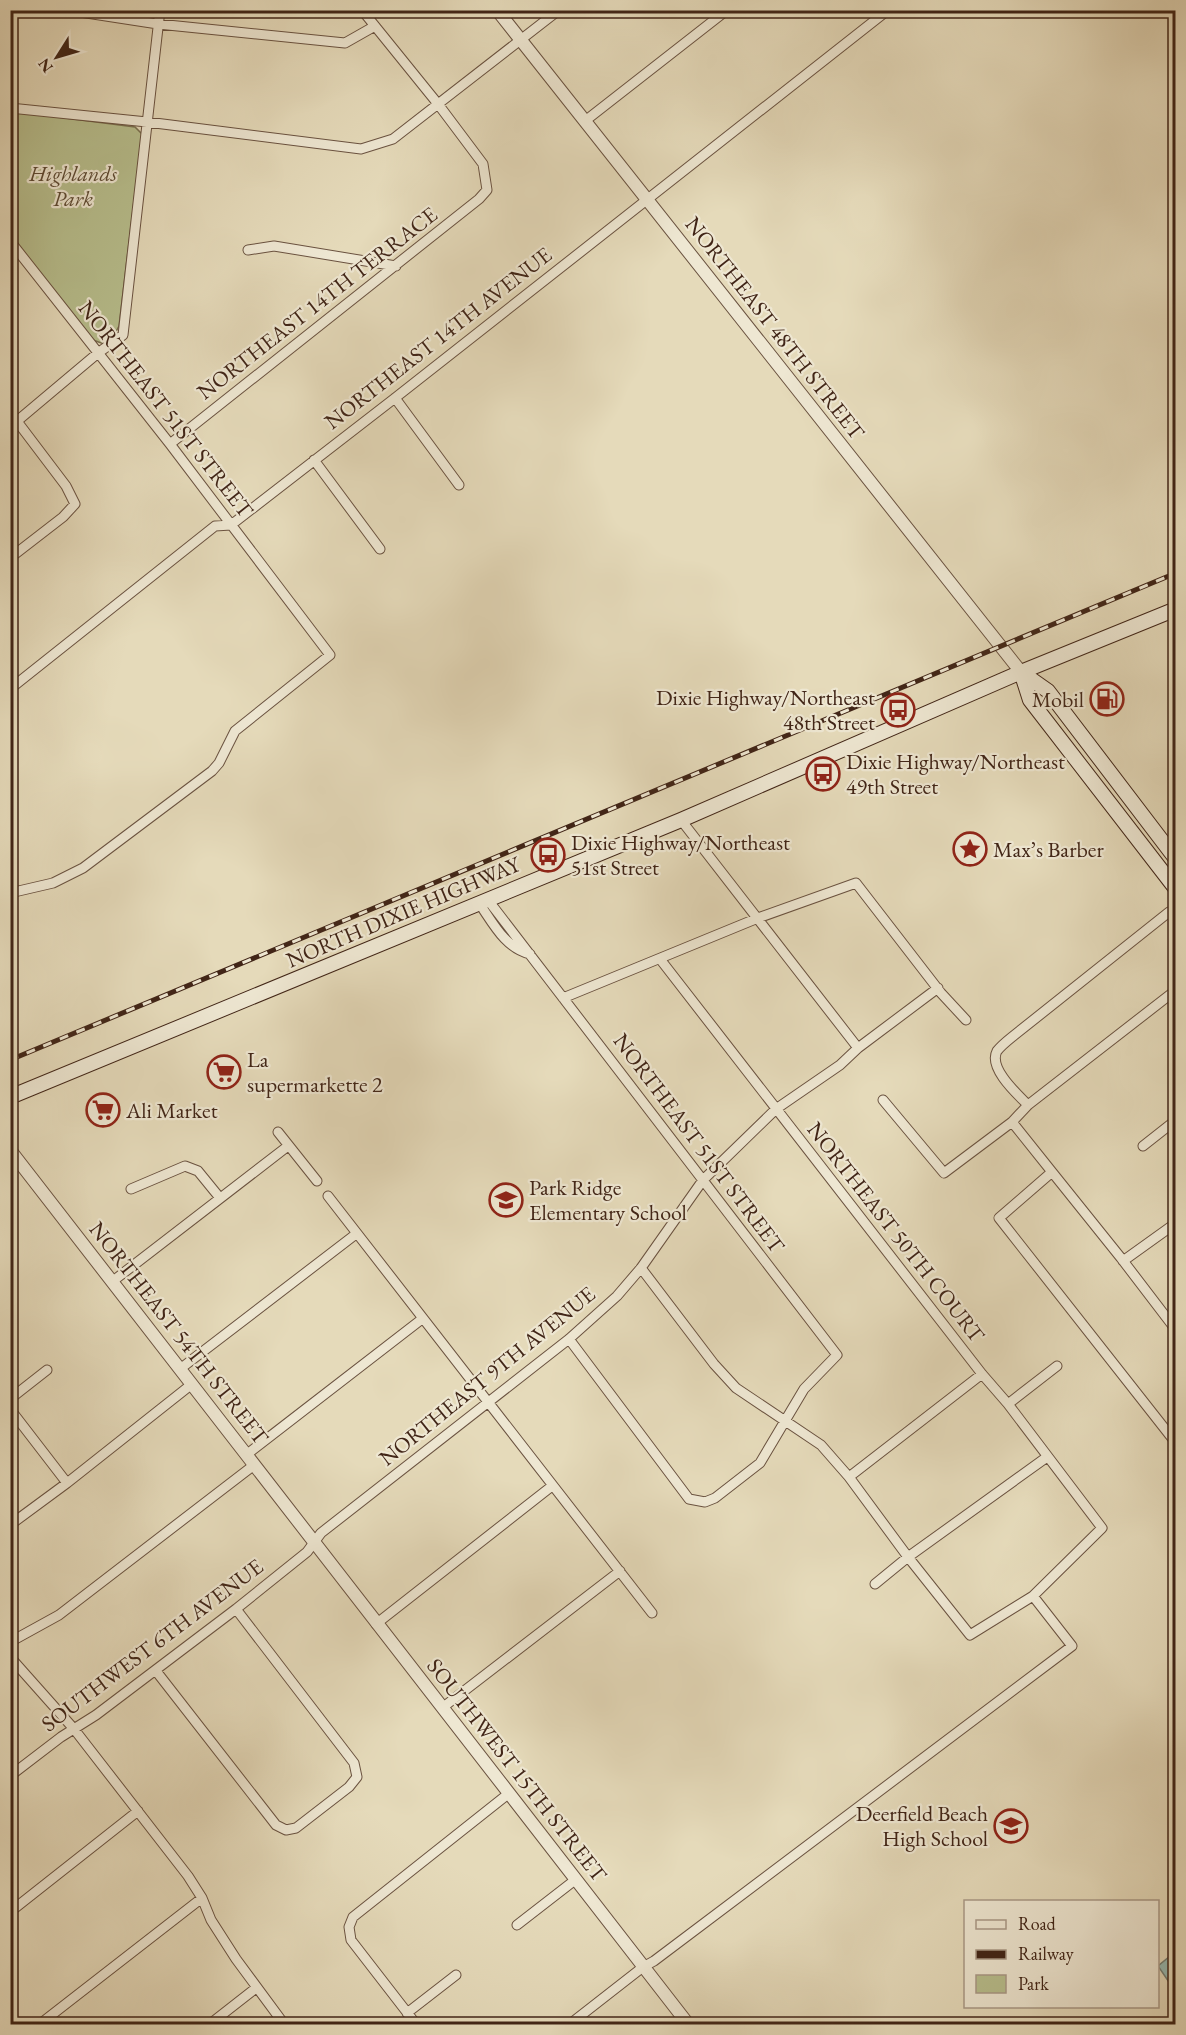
<svg xmlns="http://www.w3.org/2000/svg" width="1186" height="2035" font-family="'EB Garamond',serif">
  <rect width="100%" height="100%" fill="#e5daba"/>
  <filter id="stains"><feTurbulence type="fractalNoise" baseFrequency=".00333" numOctaves="4"/><feColorMatrix values="0 0 0 0 .2 0 0 0 0 .09 0 0 0 0 .02 0 0 0 .5 -.17"/></filter>
  <radialGradient id="worn" r=".72"><stop offset=".6" stop-color="#630" stop-opacity="0"/><stop offset="1" stop-color="#630" stop-opacity=".3"/></radialGradient>
  <path fill="#b7be8d" stroke="#7c7252" stroke-width="1.5" d="M11 111 135 127 142 134 119 326 112 339 104 344 93 340 11 238Z"/>
  <path fill="#96bab3" stroke="#747e75" stroke-width="1.5" d="M1175 1952 1176 1991H1175L1158 1966Z"/>
  <g fill="none" stroke-linecap="round" stroke-linejoin="round">
    <defs>
      <path id="minor" d="M67 10 158 24 345 43 375 26
        M10 108 147 122 361 149 393 139 559 10
        M585 121 727 10
        M10 241 170 444 330 655 235 731 219 763 212 771 83 868 53 883 10 893
        M248 250 274 246 396 266
        M395 398 459 485
        M10 412 66 486 75 504 63 517 10 558
        M10 427 98 353 123 335 160 10
        M170 444 479 199 487 190 483 164 438 104 362 10
        M314 460 380 549
        M10 689 215 526 231 525 395 398 888 10
        M681 820 858 1048
        M488 900 837 1355 804 1389 760 1463 715 1498 705 1502 689 1499 569 1339
        M479 903C493 923 505 948 530 954
        M563 998 758 918 856 883 941 993 966 1020
        M883 1100 944 1173 1012 1122 1028 1105 1176 990
        M1028 1105C1017 1094 988 1068 997 1051 1001 1046 1007 1041 1012 1037L1169 912
        M1012 1122 1052 1172 999 1218 1176 1443
        M278 1132 317 1181
        M1143 1146 1176 1120
        M1052 1172 1121 1258 1176 1330
        M131 1189 185 1166 198 1171 220 1198
        M328 1196 652 1613
        M1123 1261 1176 1223
        M641 1268 714 1364 736 1388 821 1445 849 1477 908 1557 970 1635 1033 1596 1102 1528 1008 1404 982 1374 660 959
        M113 1281 288 1146
        M180 1369 356 1234
        M10 1399 47 1370
        M1008 1404 1057 1366
        M10 1409 67 1483
        M246 1455 422 1319
        M849 1477 982 1374
        M10 1525 67 1483 192 1384
        M875 1584 908 1557 1047 1457
        M376 1624 552 1486
        M10 1642 59 1615 254 1465
        M10 1657 74 1729 188 1876 202 1898 211 1920 236 1959 284 2024
        M156 1671 276 1825 286 1830 296 1828 349 1787 357 1777 354 1763 236 1609
        M442 1708 620 1571
        M10 1776 61 1737 96 1715 236 1609 307 1552 321 1533 569 1339 617 1296 641 1268 703 1180 776 1109 840 1065 858 1048 938 988
        M10 1912 138 1811
        M517 1925 575 1880
        M407 2013 456 1975
        M40 2024 202 1898
        M210 2024 256 1988
        M416 2024 351 1940 349 1927 353 1917 508 1794
        M570 2024 643 1967 654 1961 1072 1646 1033 1596"/>
      <path id="tertiary" d="M497 10 1021 672
        M10 1150 688 2024"/>
      <path id="secondary" d="M1021 672 1030 700 1176 889
        M1021 672 1048 691 1176 859
        M10 1097 681 820 1021 672 1176 609"/>
    </defs>
    <use href="#minor" stroke="#6a5240" stroke-width="11"/>
    <use href="#tertiary" stroke="#6a5240" stroke-width="14"/>
    <use href="#secondary" stroke="#412517" stroke-width="16"/>
    <use href="#minor" stroke="#eee7d2" stroke-width="9"/>
    <use href="#tertiary" stroke="#eee7d2" stroke-width="12"/>
    <use href="#secondary" stroke="#eee7d2" stroke-width="14"/>
    <defs>
      <path id="rail" d="M10 1060 1176 573"/>
    </defs>
    <use href="#rail" stroke="#412517" stroke-width="5"/>
    <use href="#rail" stroke="#eee7d2" stroke-width="3" stroke-dasharray="9" stroke-linecap="butt"/>
  </g>
  <defs>
    <symbol id="fuel-ring" viewBox="-11 -11 22 22"><circle r="9.5" fill="#eee7d2" stroke="#8f2418" stroke-width="1.5"/><path d="M-5.5-6h7V0h2V4h1.3V-2.5L3-4.5l.8-.8L6-3V5H2.5V1h-1V6h-7ZM-4.2-4.7v3.2H.2V-4.7Z" fill="#8f2418"/></symbol>
    <symbol id="bus-ring" viewBox="-11 -11 22 22"><circle r="9.5" fill="#eee7d2" stroke="#8f2418" stroke-width="1.5"/><path d="M-5-6H5V4H4V6H2V4H-2V6H-4V4H-5ZM-3.5-4V0h7V-4ZM-3.5 1.2v1.5H-2V1.2ZM2 1.2v1.5H3.5V1.2Z" fill="#8f2418"/></symbol>
    <symbol id="sight-ring" viewBox="-11 -11 22 22"><circle r="9.5" fill="#eee7d2" stroke="#8f2418" stroke-width="1.5"/><path d="M0-6L1.8-2.2L6-1.7L2.9 1.2L3.7 5.4L0 3.3L-3.7 5.4L-2.9 1.2L-6-1.7L-1.8-2.2Z" fill="#8f2418"/></symbol>
    <symbol id="supermarket-ring" viewBox="-11 -11 22 22"><circle r="9.5" fill="#eee7d2" stroke="#8f2418" stroke-width="1.5"/><path d="M-6-5.5h2.5l.6 2H6L4.5 2H-2.5L-4.4-4H-6ZM-1.5 3.2a1.3 1.3 0 1 0 .1 0ZM3 3.2a1.3 1.3 0 1 0 .1 0Z" fill="#8f2418"/></symbol>
    <symbol id="school-ring" viewBox="-11 -11 22 22"><circle r="9.5" fill="#eee7d2" stroke="#8f2418" stroke-width="1.5"/><path d="M0-5L7-2L0 1L-7-2ZM-4 1L0 2.5L4 1V4Q0 6-4 4Z" fill="#8f2418"/></symbol>
  </defs>
  <g fill-rule="evenodd">
    <use href="#fuel-ring" x="1088" y="680" width="38" height="38"/>
    <use href="#bus-ring" x="879" y="691" width="38" height="38"/>
    <use href="#bus-ring" x="804" y="755" width="38" height="38"/>
    <use href="#sight-ring" x="951" y="830" width="38" height="38"/>
    <use href="#bus-ring" x="529" y="836" width="38" height="38"/>
    <use href="#supermarket-ring" x="205" y="1053" width="38" height="38"/>
    <use href="#supermarket-ring" x="84" y="1091" width="38" height="38"/>
    <use href="#school-ring" x="487" y="1181" width="38" height="38"/>
    <use href="#school-ring" x="992" y="1807" width="38" height="38"/>
  </g>
  <g text-anchor="middle" dominant-baseline="central" stroke-width="4.5" stroke-linejoin="round" paint-order="stroke">
    <g font-size="22" font-style="italic" fill="#5e4b34" stroke="#eee7d2">
      <text x="73" y="173">Highlands<tspan x="73" dy="25">Park</tspan></text>
    </g>
    <g font-size="22" fill="#412517" stroke="#eee7d2">
      <text transform="translate(317 303) rotate(-38)">NORTHEAST 14TH TERRACE</text>
      <text transform="translate(775 328) rotate(52)">NORTHEAST 48TH STREET</text>
      <text transform="translate(438 338) rotate(-38)">NORTHEAST 14TH AVENUE</text>
      <text transform="translate(166 409) rotate(52)">NORTHEAST 51ST STREET</text>
      <text transform="translate(403 912) rotate(-23)">NORTH DIXIE HIGHWAY</text>
      <text transform="translate(699 1143) rotate(53)">NORTHEAST 51ST STREET</text>
      <text transform="translate(896 1232) rotate(52)">NORTHEAST 50TH COURT</text>
      <text transform="translate(179 1333) rotate(52)">NORTHEAST 54TH STREET</text>
      <text transform="translate(487 1376) rotate(-39)">NORTHEAST 9TH AVENUE</text>
      <text transform="translate(152 1645) rotate(-37)">SOUTHWEST 6TH AVENUE</text>
      <text transform="translate(517 1770) rotate(52)">SOUTHWEST 15TH STREET</text>
    </g>
    <g font-size="22" fill="#412517" stroke="#eee7d2" text-anchor="start">
      <text x="875" y="697" text-anchor="end">Dixie Highway/Northeast<tspan x="875" dy="25">48th Street</tspan></text>
      <text x="1084" y="699" text-anchor="end">Mobil</text>
      <text x="846" y="761">Dixie Highway/Northeast<tspan x="846" dy="25">49th Street</tspan></text>
      <text x="571" y="842">Dixie Highway/Northeast<tspan x="571" dy="25">51st Street</tspan></text>
      <text x="993" y="849">Max’s Barber</text>
      <text x="247" y="1059">La<tspan x="247" dy="25">supermarkette 2</tspan></text>
      <text x="126" y="1110">Ali Market</text>
      <text x="529" y="1187">Park Ridge<tspan x="529" dy="25">Elementary School</tspan></text>
      <text x="988" y="1813" text-anchor="end">Deerfield Beach<tspan x="988" dy="25">High School</tspan></text>
    </g>
  </g>
  <rect width="1186" height="2035" fill="none" stroke="#e5daba" stroke-width="36"/>
  <rect x="12" y="12" width="1162" height="2011" fill="none" stroke="#412517" stroke-width="3"/>
  <rect x="18" y="18" width="1150" height="1999" fill="none" stroke="#412517" stroke-width="1.5"/>
  <rect x="964" y="1900" width="195" height="108" fill="#eee7d2" stroke="#a99987" stroke-width="1.5"/>
  <rect x="976" y="1920" width="30" height="9" fill="#eee7d2" stroke="#a99987" stroke-width="1.5"/>
  <text x="1018" y="1930" font-size="18" fill="#412517">Road</text>
  <rect x="976" y="1950" width="30" height="9" fill="#412517" stroke="#a99987" stroke-width="1.5"/>
  <text x="1018" y="1960" font-size="18" fill="#412517">Railway</text>
  <rect x="976" y="1975" width="30" height="18" fill="#b7be8d" stroke="#a99987" stroke-width="1.5"/>
  <text x="1018" y="1990" font-size="18" fill="#412517">Park</text>
  <g transform="translate(57 57) rotate(233)" stroke="#eee7d2" stroke-width="4.5" paint-order="stroke">
  <path d="M0-4.5L10 22L0 15L-10 22Z" fill="#412517"/>
  <text y="-9" font-size="16" font-weight="bold" text-anchor="middle" fill="#412517">N</text>
  </g>
  <rect width="100%" height="100%" filter="url(#stains)"/>
  <rect width="100%" height="100%" fill="url(#worn)"/>
</svg>
